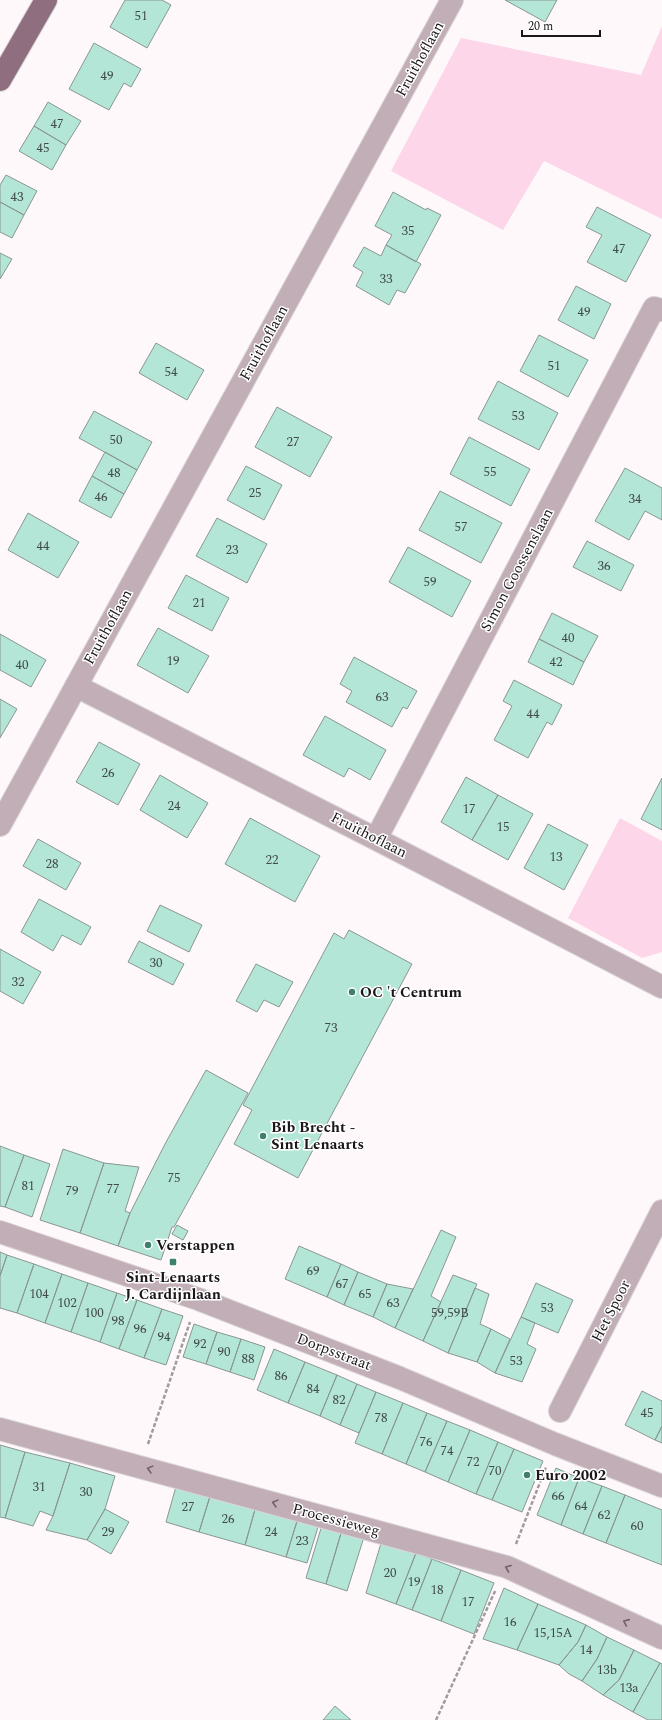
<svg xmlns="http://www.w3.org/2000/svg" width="662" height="1720" font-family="Spectral,serif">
  <rect width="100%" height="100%" fill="#fef8fb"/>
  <path fill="#fdd6e9" d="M662 26V219L544 161 503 230 391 171 461 38 641 75Z
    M620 818 662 841V952L642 958 568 918Z"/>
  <path fill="#b4e6d7" stroke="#899792" d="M125 0H162L171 5 147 48 110 27Z
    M505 0H557L545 22Z
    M94 43 141 69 131 87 124 83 109 110 69 89Z
    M48 102 81 121 66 145 34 126Z
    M34 126 66 145 52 170 19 151Z
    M6 175 37 191 24 215 0 202V185Z
    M393 192 426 210 427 208 441 215 416 262 386 245 392 235 375 226Z
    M0 202 24 215 12 238 0 232Z
    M597 207 651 235 626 282 587 262 602 235 586 227Z
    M386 245 421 264 405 293 397 290 389 305 356 286 363 272 353 266 364 247 381 256Z
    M0 253 12 259 0 279Z
    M576 286 611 304 594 339 558 320Z
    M539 335 588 360 568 397 520 371Z
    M156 343 204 370 187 400 139 373Z
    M498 381 558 413 539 450 478 419Z
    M277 407 332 437 310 477 255 447Z
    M94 411 152 442 137 470 79 438Z
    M469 437 530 469 511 506 450 474Z
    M105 452 137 470 124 494 92 476Z
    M246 466 282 485 264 520 227 500Z
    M625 468 662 488V520L645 511 629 540 595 521Z
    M92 476 124 494 111 518 79 501Z
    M440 491 502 523 481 563 419 530Z
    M28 513 79 542 58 578 8 550Z
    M217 518 267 544 247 583 196 556Z
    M587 541 634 565 621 591 573 567Z
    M408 547 471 581 452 617 389 582Z
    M186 575 229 598 212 631 168 608Z
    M552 613 598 636 584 662 539 639Z
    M158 628 209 656 188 693 137 665Z
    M0 634 46 660 31 687 0 670Z
    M539 639 584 662 573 685 528 662Z
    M354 657 417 691 407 709 403 707 392 727 346 702 352 691 340 684Z
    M514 680 562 705 552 725 547 722 528 758 494 740 512 706 503 701Z
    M0 699 17 709 0 738Z
    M325 716 386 750 370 780 349 768 344 777 303 755Z
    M99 742 140 764 118 805 76 782Z
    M160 775 208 803 187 838 140 810Z
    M466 777 498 795 472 840 441 822Z
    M662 778V830L641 819Z
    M498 795 533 814 508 860 472 840Z
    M250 818 320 856 295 902 225 864Z
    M548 824 588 845 564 890 524 868Z
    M38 839 81 863 66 890 23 866Z
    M39 899 91 927 81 945 62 935 53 951 21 932Z
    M160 905 202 925 189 952 147 931Z
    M349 930 412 964 298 1178 234 1144 252 1110 243 1105 334 933 344 939Z
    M139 941 184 964 173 985 128 962Z
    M0 949 41 972 23 1004 0 991Z
    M256 964 293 982 279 1007 264 1000 257 1012 236 1001Z
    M206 1070 248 1093 174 1227H172L161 1260 118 1246 130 1213 165 1144Z
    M0 1146 24 1155 5 1207 0 1206Z
    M63 1149 104 1163 80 1233 40 1220Z
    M24 1155 50 1164 32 1217 5 1207Z
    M104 1163 139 1167 125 1211 130 1213 118 1246 80 1233Z
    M177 1225 188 1231 183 1240 172 1234Z
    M441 1230 456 1237 431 1296 441 1302 423 1341 395 1328Z
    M299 1246 341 1264 327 1297 285 1279Z
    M0 1252 7 1255 0 1276Z
    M7 1255 34 1264 17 1313 0 1308V1276Z
    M34 1264 62 1274 45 1323 17 1313Z
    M341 1264 358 1272 344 1305 327 1297Z
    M358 1272 387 1284 373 1317 344 1305Z
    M62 1274 88 1283 71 1332 45 1323Z
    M453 1275 477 1284 448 1353 423 1341Z
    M88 1283 117 1293 100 1342 71 1332Z
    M536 1283 573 1300 558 1333 521 1317Z
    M387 1284 413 1289 395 1328 373 1317Z
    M475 1288 489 1294 480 1324 491 1329 477 1362 448 1353Z
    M117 1293 137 1300 119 1349 100 1342Z
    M137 1300 162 1309 144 1358 119 1349Z
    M162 1309 183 1316 166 1365 144 1358Z
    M521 1317 535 1323 527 1344 536 1349 522 1382 495 1373Z
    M194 1324 217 1332 206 1364 183 1357Z
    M491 1329 510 1339 495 1373 477 1362Z
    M217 1332 241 1339 230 1372 206 1364Z
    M241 1339 265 1347 254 1380 230 1372Z
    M274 1349 305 1362 288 1403 257 1390Z
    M305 1362 337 1375 320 1416 288 1403Z
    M337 1375 357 1384 340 1425 320 1416Z
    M357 1384 376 1392 359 1433 340 1425Z
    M642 1391 662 1401V1426L655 1440 625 1425Z
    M376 1392 403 1403 382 1454 355 1443Z
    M403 1403 427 1413 406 1464 382 1454Z
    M427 1413 447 1421 425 1472 406 1464Z
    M447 1421 470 1430 448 1482 425 1472Z
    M662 1426V1443L655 1440Z
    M470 1430 498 1442 476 1494 448 1482Z
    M498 1442 514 1449 492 1500 476 1494Z
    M0 1445 25 1452 5 1518 0 1517Z
    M514 1449 543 1461 522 1512 492 1500Z
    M25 1452 70 1463 53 1516 40 1511 33 1526 5 1518Z
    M70 1463 115 1476 105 1509 87 1540 46 1530 53 1516Z
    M556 1468 579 1478 561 1525 537 1515Z
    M579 1478 602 1486 583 1534 561 1525Z
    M177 1483 211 1493 199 1532 166 1522Z
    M602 1486 625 1495 606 1543 583 1534Z
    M211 1493 256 1506 245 1545 199 1532Z
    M625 1495 662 1510V1565L606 1543Z
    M256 1506 298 1518 286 1557 245 1545Z
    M105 1509 129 1522 111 1554 87 1540Z
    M298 1518 319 1524 307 1563 286 1557Z
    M322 1525 342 1530 326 1584 306 1578Z
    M342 1530 364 1537 347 1591 326 1584Z
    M382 1540 416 1553 396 1604 366 1593Z
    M416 1553 432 1559 412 1610 396 1604Z
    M432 1559 461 1570 441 1621 412 1610Z
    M461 1570 494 1583 474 1634 441 1621Z
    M504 1588 538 1604 517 1650 483 1639Z
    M538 1604 586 1625 578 1642 559 1665 517 1650Z
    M586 1625 607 1637 597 1659 582 1681 569 1674 559 1665 578 1642Z
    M607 1637 634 1650 619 1680 603 1695 582 1681 597 1659Z
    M634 1650 660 1663 633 1712 603 1695 619 1680Z
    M660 1663 662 1664V1720H648L633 1712Z
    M335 1706 351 1720H323Z"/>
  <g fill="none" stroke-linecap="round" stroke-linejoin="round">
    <defs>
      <path id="minor" d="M76 686 376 839 662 987
        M0 825 452 0
        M376 839 654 308 662 310
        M0 1232 198 1299 400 1378 555 1444 662 1486
        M560 1411 662 1211
        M0 1429 507 1567 662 1638"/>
      <path id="major" d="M0 80 46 0"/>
    </defs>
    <use href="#minor" stroke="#dad4d7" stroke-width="24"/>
    <use href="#major" stroke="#dad4d7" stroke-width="24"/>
    <path stroke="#a09b9e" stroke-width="2.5" stroke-dasharray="4 2" stroke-linecap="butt" d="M148 1444 190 1322
      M516 1544 546 1467
      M436 1720 496 1589"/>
    <use href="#minor" stroke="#c1aeb7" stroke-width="22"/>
    <use href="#major" stroke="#8f6f7f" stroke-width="22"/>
  </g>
  <defs><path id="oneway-chevron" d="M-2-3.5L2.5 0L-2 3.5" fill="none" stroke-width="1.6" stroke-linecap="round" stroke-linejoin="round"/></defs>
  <g stroke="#6e6268">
    <use href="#oneway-chevron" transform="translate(150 1469) rotate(-165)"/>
    <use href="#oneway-chevron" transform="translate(275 1503) rotate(-165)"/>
    <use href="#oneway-chevron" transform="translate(508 1568) rotate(-159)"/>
    <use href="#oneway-chevron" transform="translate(626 1622) rotate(-156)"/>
  </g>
  <g fill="#3f7f6e" stroke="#fff" stroke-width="1.5">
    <circle cx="352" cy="992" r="4"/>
    <circle cx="263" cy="1136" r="4"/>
    <circle cx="148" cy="1245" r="4"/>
    <rect x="169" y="1258" width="8" height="8" rx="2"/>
    <circle cx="527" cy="1475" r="4"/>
  </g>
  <g text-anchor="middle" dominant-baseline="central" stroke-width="3" stroke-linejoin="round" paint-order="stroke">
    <g font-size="13" fill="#414a48">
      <text x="141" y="16">51</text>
      <text x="107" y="76">49</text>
      <text x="57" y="124">47</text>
      <text x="43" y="148">45</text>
      <text x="17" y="197">43</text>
      <text x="408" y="231">35</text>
      <text x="619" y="249">47</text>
      <text x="386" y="279">33</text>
      <text x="584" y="312">49</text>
      <text x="554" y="366">51</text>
      <text x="171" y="372">54</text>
      <text x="518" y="416">53</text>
      <text x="116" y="440">50</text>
      <text x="293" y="442">27</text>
      <text x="490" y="472">55</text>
      <text x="114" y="473">48</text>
      <text x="255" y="493">25</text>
      <text x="101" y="497">46</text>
      <text x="635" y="499">34</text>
      <text x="461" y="527">57</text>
      <text x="43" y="546">44</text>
      <text x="232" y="550">23</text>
      <text x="604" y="566">36</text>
      <text x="430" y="582">59</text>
      <text x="199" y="603">21</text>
      <text x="568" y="638">40</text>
      <text x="173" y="661">19</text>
      <text x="556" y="662">42</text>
      <text x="22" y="665">40</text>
      <text x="382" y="697">63</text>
      <text x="533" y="714">44</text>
      <text x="108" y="773">26</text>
      <text x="174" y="806">24</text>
      <text x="469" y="809">17</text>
      <text x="503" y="827">15</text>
      <text x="556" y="857">13</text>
      <text x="272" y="860">22</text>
      <text x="52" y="864">28</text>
      <text x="156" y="963">30</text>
      <text x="18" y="982">32</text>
      <text x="331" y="1028">73</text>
      <text x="174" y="1178">75</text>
      <text x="28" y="1186">81</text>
      <text x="113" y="1189">77</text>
      <text x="72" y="1191">79</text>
      <text x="313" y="1271">69</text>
      <text x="342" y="1284">67</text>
      <text x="39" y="1294">104</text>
      <text x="365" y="1294">65</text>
      <text x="67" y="1303">102</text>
      <text x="393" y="1303">63</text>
      <text x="547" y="1308">53</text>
      <text x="94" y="1313">100</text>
      <text x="450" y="1313">59,59B</text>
      <text x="118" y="1321">98</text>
      <text x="140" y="1329">96</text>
      <text x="164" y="1337">94</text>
      <text x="200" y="1344">92</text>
      <text x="224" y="1352">90</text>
      <text x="248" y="1359">88</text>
      <text x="516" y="1361">53</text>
      <text x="281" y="1376">86</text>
      <text x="313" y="1389">84</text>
      <text x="339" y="1400">82</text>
      <text x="647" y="1413">45</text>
      <text x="381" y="1418">78</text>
      <text x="426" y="1442">76</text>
      <text x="447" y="1451">74</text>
      <text x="473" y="1462">72</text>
      <text x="495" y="1471">70</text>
      <text x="39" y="1487">31</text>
      <text x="86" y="1492">30</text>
      <text x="558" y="1496">66</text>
      <text x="581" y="1506">64</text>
      <text x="188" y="1507">27</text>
      <text x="604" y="1515">62</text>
      <text x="228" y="1519">26</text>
      <text x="637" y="1526">60</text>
      <text x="108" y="1532">29</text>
      <text x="271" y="1532">24</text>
      <text x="302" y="1541">23</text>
      <text x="390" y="1573">20</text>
      <text x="414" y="1582">19</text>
      <text x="437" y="1590">18</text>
      <text x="468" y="1602">17</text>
      <text x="510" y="1622">16</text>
      <text x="553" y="1633">15,15A</text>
      <text x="586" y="1650">14</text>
      <text x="607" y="1670">13b</text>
      <text x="629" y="1688">13a</text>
    </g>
    <g font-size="15" fill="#1b1619" stroke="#fff">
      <text transform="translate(420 59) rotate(-61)">Fruithoflaan</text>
      <text transform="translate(264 343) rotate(-61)">Fruithoflaan</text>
      <text transform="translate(517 570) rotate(-62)">Simon Goossenslaan</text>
      <text transform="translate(108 627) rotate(-61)">Fruithoflaan</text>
      <text transform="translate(369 835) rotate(27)">Fruithoflaan</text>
      <text transform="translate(611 1311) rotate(-63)">Het Spoor</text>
      <text transform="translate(334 1352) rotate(21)">Dorpsstraat</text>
      <text transform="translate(336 1520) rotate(15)">Processieweg</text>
    </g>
    <g font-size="15" font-weight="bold" fill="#1b1619" stroke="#fff" text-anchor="start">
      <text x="360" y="992">OC 't Centrum</text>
      <text x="271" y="1127">Bib Brecht -<tspan x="271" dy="17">Sint Lenaarts</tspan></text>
      <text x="156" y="1245">Verstappen</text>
      <text x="173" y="1277" text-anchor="middle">Sint-Lenaarts<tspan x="173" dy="17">J. Cardijnlaan</tspan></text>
      <text x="535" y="1475">Euro 2002</text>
    </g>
  </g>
  <path d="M522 30v6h78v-6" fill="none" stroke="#1b1619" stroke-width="2"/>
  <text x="528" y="30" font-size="12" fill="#1b1619" stroke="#ffffff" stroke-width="3" paint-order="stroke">20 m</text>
</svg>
